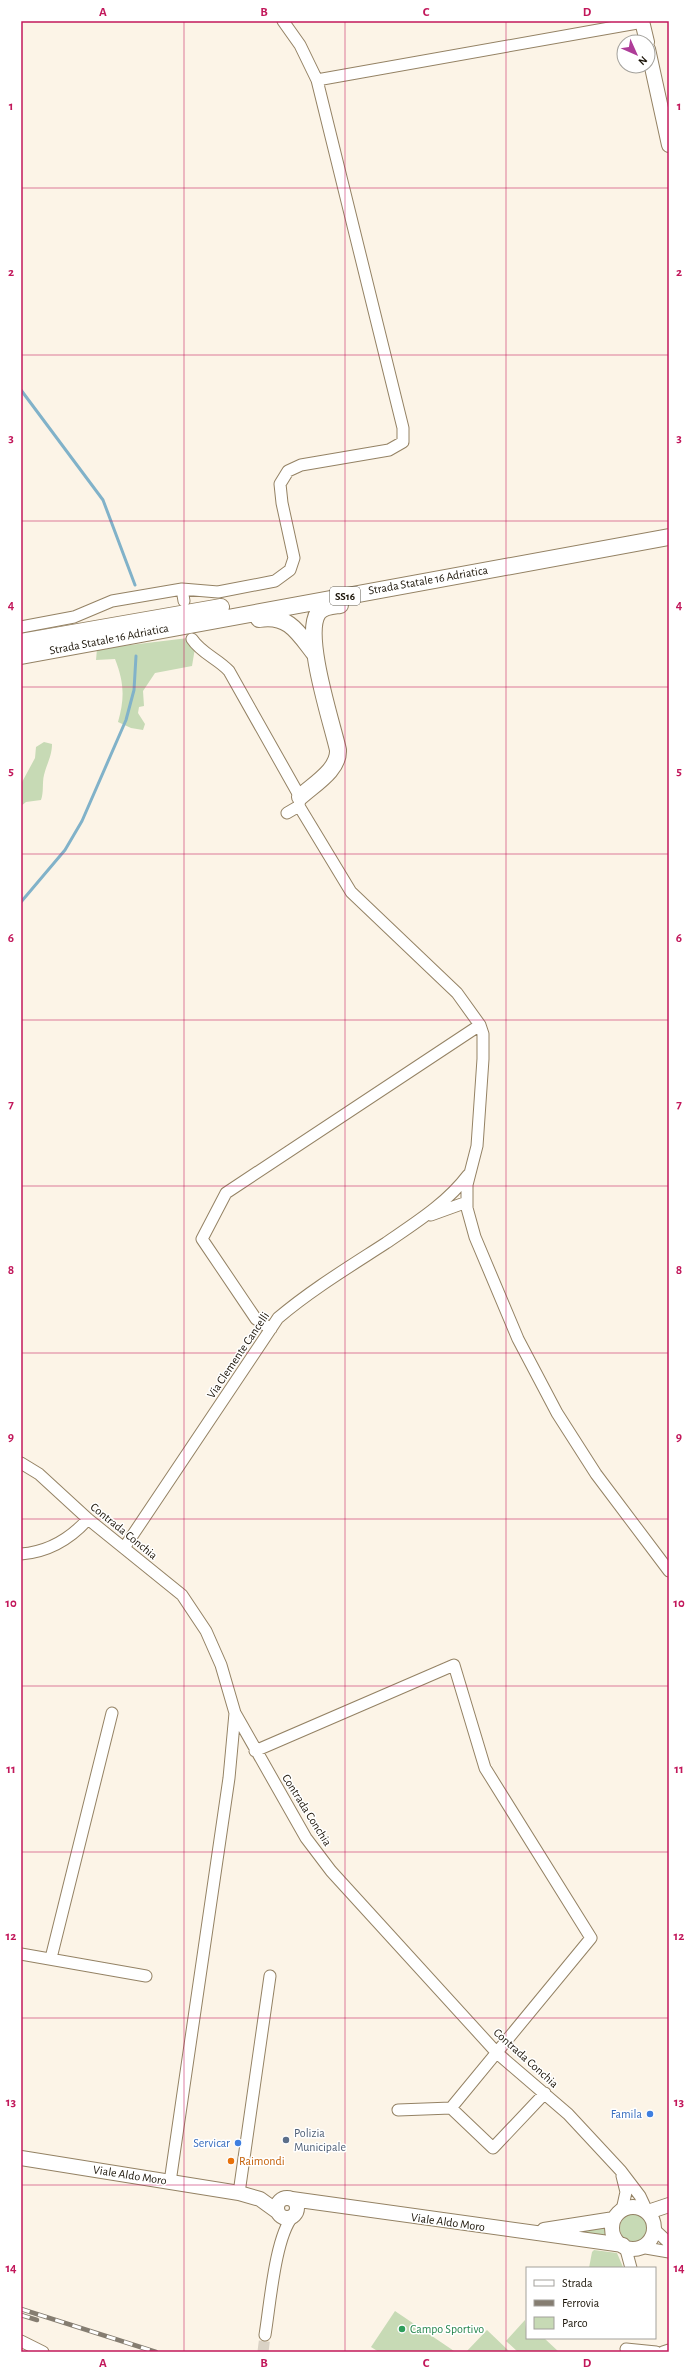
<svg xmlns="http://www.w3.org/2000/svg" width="690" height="2373" font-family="'Alegreya Sans',sans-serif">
  <rect width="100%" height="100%" fill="#fcf4e7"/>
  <path fill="#c7dab5" d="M188 638 195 648 192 666 155 673 143 691 144 706 139 707 138 713 145 724 143 730 131 728 118 722C125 698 124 682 115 659L96 660 97 649Z
    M44 742 52 744C52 756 47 763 44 775 42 783 44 792 41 800L26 802 21 806V784L35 758 36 747Z
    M620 2228a14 14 0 1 1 28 0a14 14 0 1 1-28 0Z
    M605 2224 607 2241 560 2233Z
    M594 2250 617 2253 623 2267 589 2268 592 2252Z
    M395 2311 454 2351V2352H379L371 2347Z
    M525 2320 527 2338H544L559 2352H518L506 2341Z
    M487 2330 510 2352 467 2351Z"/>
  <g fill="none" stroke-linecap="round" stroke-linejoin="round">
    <path stroke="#81b2c9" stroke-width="3" d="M21 390 103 500 135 585
      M21 902 65 850 82 821 126 720 134 690 136 656"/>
    <path stroke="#dad2c5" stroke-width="11" stroke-dasharray="11 5.5" stroke-linecap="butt" d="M263 2352 265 2335"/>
    <defs>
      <path id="minor" d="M283 21 300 45 317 80
        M182 589 184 601
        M21 627 74 617 112 601 182 589 218 592 275 581 290 570 294 558 282 503 280 484 288 471 301 465 389 450 403 442V428L317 80 643 22
        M192 639C201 653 218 659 229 671L300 797 299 806 351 892 457 993 480 1025 483 1034V1059L477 1146 467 1185V1208L475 1237 518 1339 557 1413 596 1474 669 1571
        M287 813 299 806
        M431 1215 467 1202
        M271 1329 256 1319 202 1239 226 1193 480 1025
        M21 1463 39 1474 88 1519 182 1595 206 1631 221 1665 235 1713 306 1838 331 1871 497 2053 568 2114 621 2171 640 2196 647 2211
        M124 1548 278 1318C311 1290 349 1267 386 1243 415 1223 446 1204 468 1175
        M21 1554C48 1552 71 1538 88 1519
        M255 1751 454 1665 485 1768 591 1938 451 2108
        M21 1954 146 1976
        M51 1958 112 1713
        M398 2110 451 2108 493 2148 545 2093
        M170 2182 229 1778 235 1713
        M239 2193 270 1976
        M622 2210 626 2192 622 2176
        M654 2229 669 2243
        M625 2246 631 2268
        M640 2247 669 2252
        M265 2335C270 2305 275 2237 293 2216
        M21 2341 43 2352
        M626 2349 656 2352
        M663 2352 669 2350"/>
      <path id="major" d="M642 21 647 42
        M648 49 669 145
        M21 2158 239 2193 260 2199 278 2212
        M277 2208a10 10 0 1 1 20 0a10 10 0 1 1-20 0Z
        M292 2199 623 2245
        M612 2228a21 21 0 1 1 42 0a21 21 0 1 1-42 0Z
        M648 2212 669 2205
        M544 2230 614 2219"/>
      <path id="highway" d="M259 619C288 614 298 632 314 653
        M21 642 221 607
        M21 656 669 537
        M300 797C314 784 339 770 338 750 332 723 303 636 318 613 323 606 332 606 340 605"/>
    </defs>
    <use href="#minor" stroke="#948264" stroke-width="13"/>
    <use href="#major" stroke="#948264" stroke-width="16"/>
    <use href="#highway" stroke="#948264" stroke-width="18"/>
    <use href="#minor" stroke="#fff" stroke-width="11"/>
    <use href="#major" stroke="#fff" stroke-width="14"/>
    <use href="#highway" stroke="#fff" stroke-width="16"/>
    <defs>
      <path id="rail" d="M21 2309 156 2352
        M21 2315 37 2320"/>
    </defs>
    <use href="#rail" stroke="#857d71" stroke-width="4.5"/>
    <use href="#rail" stroke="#fff" stroke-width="3" stroke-dasharray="9" stroke-linecap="butt"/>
  </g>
  <path fill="none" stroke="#c2185b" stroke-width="1" stroke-opacity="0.55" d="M184 21V2352M345 21V2352M506 21V2352M21 188H669M21 355H669M21 521H669M21 687H669M21 854H669M21 1020H669M21 1186H669M21 1353H669M21 1519H669M21 1686H669M21 1852H669M21 2018H669M21 2185H669"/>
  <g fill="#3f7fe0" stroke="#fff" stroke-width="1.5">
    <circle cx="650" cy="2114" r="4"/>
    <circle cx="238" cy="2143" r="4"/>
  </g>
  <circle fill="#5c6f8a" stroke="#fff" stroke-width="1.5" cx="286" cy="2140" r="4"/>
  <circle fill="#e8710a" stroke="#fff" stroke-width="1.5" cx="231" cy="2161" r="4"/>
  <circle fill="#2e9e5b" stroke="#fff" stroke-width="1.5" cx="402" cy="2329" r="4"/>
  <g text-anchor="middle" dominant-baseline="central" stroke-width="3" stroke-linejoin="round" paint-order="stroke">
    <rect fill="#fff" stroke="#5f5a51" stroke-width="1" x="330" y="587" width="30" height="18" rx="3"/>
    <g font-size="11" font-weight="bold" fill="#1a1307">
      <text x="345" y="596">SS16</text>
    </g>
    <g font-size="12" fill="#1a1307" stroke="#fff">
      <text transform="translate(428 580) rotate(-10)">Strada Statale 16 Adriatica</text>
      <text transform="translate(109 639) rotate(-11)">Strada Statale 16 Adriatica</text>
      <text transform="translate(238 1355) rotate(-56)">Via Clemente Cancelli</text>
      <text transform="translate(124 1531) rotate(39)">Contrada Conchia</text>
      <text transform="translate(307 1810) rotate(58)">Contrada Conchia</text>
      <text transform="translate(526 2058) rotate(42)">Contrada Conchia</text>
      <text transform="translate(130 2175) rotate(9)">Viale Aldo Moro</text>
      <text transform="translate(448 2222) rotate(8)">Viale Aldo Moro</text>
    </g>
    <g font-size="12" fill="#366cbe" stroke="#fff" text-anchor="end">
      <text x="642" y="2114">Famila</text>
      <text x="230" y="2143">Servicar</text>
    </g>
    <g font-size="12" fill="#4e5e75" stroke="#fff" text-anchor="start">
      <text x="294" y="2133">Polizia<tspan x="294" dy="14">Municipale</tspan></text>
    </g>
    <g font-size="12" fill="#c56008" stroke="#fff" text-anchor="start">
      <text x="239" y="2161">Raimondi</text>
    </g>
    <g font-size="12" fill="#27864d" stroke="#fff" text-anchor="start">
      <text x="410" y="2329">Campo Sportivo</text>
    </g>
  </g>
  <rect width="690" height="2373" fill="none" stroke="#ffffff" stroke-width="44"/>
  <rect x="526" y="2267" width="130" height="72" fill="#ffffff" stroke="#a3a19c"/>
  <rect x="534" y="2280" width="20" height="6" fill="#ffffff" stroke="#a3a19c"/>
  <text x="562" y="2287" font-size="12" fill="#1a1307">Strada</text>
  <rect x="534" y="2300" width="20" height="6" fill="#857d71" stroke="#a3a19c"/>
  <text x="562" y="2307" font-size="12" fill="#1a1307">Ferrovia</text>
  <rect x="534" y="2317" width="20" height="12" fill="#c7dab5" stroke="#a3a19c"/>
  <text x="562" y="2327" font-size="12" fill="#1a1307">Parco</text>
  <g transform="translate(636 54) rotate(135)"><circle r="19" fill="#ffffff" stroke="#a3a19c"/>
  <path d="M0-3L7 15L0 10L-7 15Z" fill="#ae3c98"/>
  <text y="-6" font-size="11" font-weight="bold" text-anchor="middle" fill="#1a1307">N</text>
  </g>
  <rect x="22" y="22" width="646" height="2329" fill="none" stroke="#c2185b" stroke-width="1.5"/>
  <g font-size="13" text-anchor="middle" font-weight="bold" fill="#c2185b">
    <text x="103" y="16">A</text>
    <text x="264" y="16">B</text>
    <text x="426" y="16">C</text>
    <text x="587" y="16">D</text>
    <text x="11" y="110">1</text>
    <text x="679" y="110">1</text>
    <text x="11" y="276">2</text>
    <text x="679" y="276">2</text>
    <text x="11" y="442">3</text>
    <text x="679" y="442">3</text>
    <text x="11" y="609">4</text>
    <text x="679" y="609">4</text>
    <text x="11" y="775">5</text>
    <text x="679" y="775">5</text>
    <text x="11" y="942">6</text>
    <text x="679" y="942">6</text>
    <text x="11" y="1108">7</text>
    <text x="679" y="1108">7</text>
    <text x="11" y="1274">8</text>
    <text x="679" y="1274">8</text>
    <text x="11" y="1441">9</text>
    <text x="679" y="1441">9</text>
    <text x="11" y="1607">10</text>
    <text x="679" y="1607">10</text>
    <text x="11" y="1773">11</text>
    <text x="679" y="1773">11</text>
    <text x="11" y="1940">12</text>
    <text x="679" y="1940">12</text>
    <text x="11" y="2106">13</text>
    <text x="679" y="2106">13</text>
    <text x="11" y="2272">14</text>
    <text x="679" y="2272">14</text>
    <text x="103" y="2367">A</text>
    <text x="264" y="2367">B</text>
    <text x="426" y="2367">C</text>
    <text x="587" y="2367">D</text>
  </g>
</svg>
